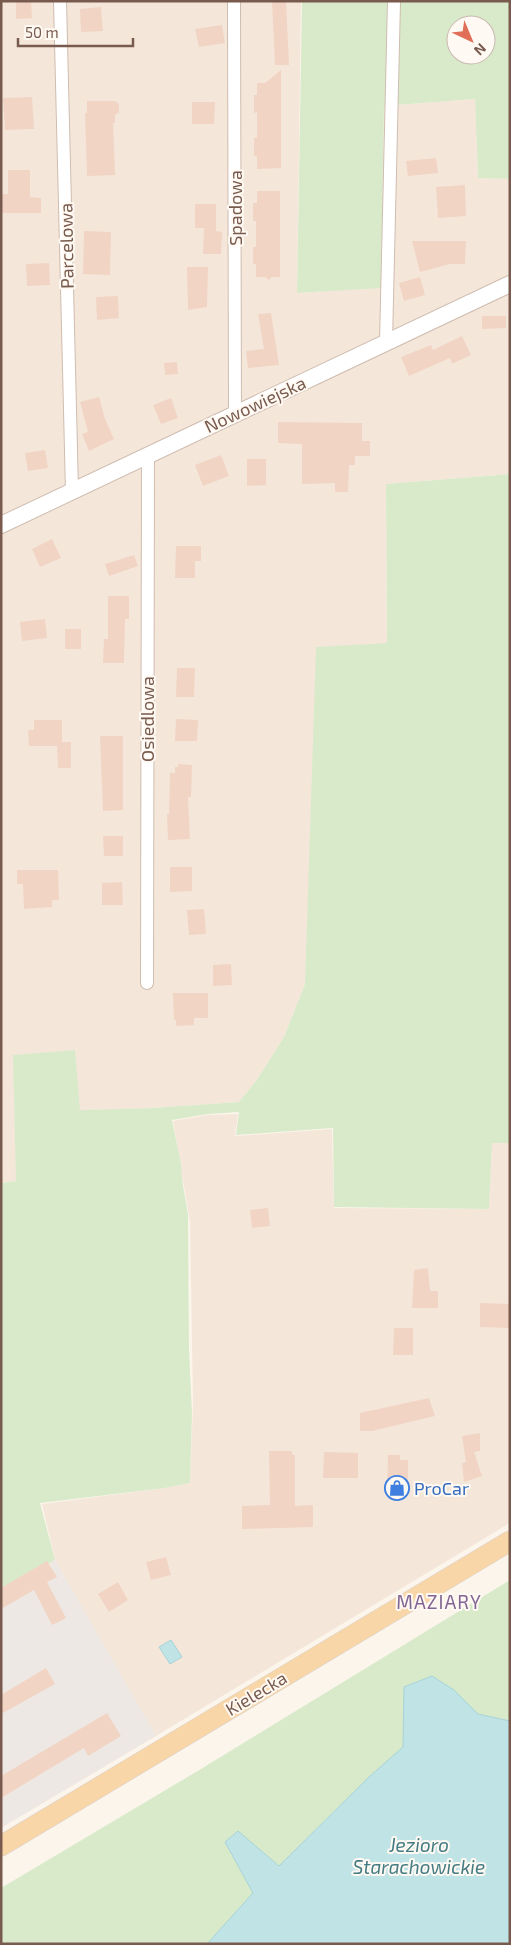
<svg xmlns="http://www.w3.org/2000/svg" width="511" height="1945" font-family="'Exo 2',sans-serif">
  <rect width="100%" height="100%" fill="#fcf5ec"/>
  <path fill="#f4e7da" d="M1 1H301L297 293 381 287 384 106 475 99 478 178 510 179V474L386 484 387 644 305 984 284 1037 256 1081 239 1102 152 1108 80 1110 16 1181 1 1183Z
    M238 1114 235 1136 332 1129 334 1208 489 1209 492 1143H510V1523L156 1736 55 1560 42 1504 165 1488 190 1483 193 1404 190 1222 173 1121 207 1115Z"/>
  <path fill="#eee8e4" d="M55 1560 156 1736 1 1828V1590Z"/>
  <path fill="#d9eaca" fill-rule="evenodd" d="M302 1H510V179L478 178 475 99 384 106 381 288 297 293ZM456 25H486V55H456Z
    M510 474V1143H492L489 1209 334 1207 333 1128 236 1135 239 1112 208 1114 172 1120 181 1164 183 1186 188 1214 189 1348 192 1414 190 1483 165 1488 40 1503 55 1560 1 1590V1183L16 1181 13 1055 75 1050 80 1110 152 1108 239 1102 256 1081 284 1037 305 984 316 647 387 643 386 484Z
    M510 1580V1721L478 1714 454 1690 404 1747 369 1777 279 1866 238 1832 253 1893 207 1944H1V1888L201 1769Z"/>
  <path fill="#c0e3e6" stroke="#a6d3d8" d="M171 1640 182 1657 170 1664 159 1647Z
    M432 1676 454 1690 478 1714 510 1721V1944H207L253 1893 225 1842 238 1831 279 1866 369 1777 403 1747 404 1687Z"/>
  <path fill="#f1d4c4" d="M16 1H31L32 18 16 19Z
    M272 1H286L289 65H275Z
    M101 7 103 31 81 32 80 9Z
    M222 25 225 43 199 47 195 29Z
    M281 70V168L257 169V156H254V138H257V112L254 113V95H257V83H265Z
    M32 97 34 129 5 130 3 98Z
    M87 101H115L119 104V112L115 115V123H113L115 175 87 176 85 113H87Z
    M192 102H215L214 124H192Z
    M436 158 438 173 408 176 406 161Z
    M8 170H30V197L41 198V213H1V194H8Z
    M465 185 466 216 438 218 436 187Z
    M257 191H280V277H272L269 280 265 277H256V264H253V247H256V221H253V203H257Z
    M195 204H216V231L222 232 221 254H203L204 228H195Z
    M84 231 111 232 110 275 83 274Z
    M412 241H466L465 264H450L420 272Z
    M49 263 50 285 27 286 26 264Z
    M187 267H208L207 307 188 310Z
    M420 277 425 295 404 301 399 283Z
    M118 296 119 318 97 320 96 297Z
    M271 313 279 365 248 368 246 351 264 349 258 314Z
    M482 316H506V328L482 329Z
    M462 336 471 355 452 364 450 358 409 376 401 357 431 345 433 350Z
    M177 362 178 374 165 375 164 363Z
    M99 397 105 419 114 439 89 451 82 434 88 432 80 402Z
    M171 398 178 418 161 424 153 405Z
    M278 422 362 423V441H370V456H355V465H349L348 492H335V483L302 484V444L278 443Z
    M45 450 48 468 28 471 25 453Z
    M221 455 229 476 203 486 195 465Z
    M247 459H266V485L247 486Z
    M52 539 61 558 40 567 32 549Z
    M176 546H201V561H195V578H175Z
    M134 555 138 566 109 576 105 564Z
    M108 596H129V619H125L124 663H103L104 639H108Z
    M45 619 47 638 22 641 20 622Z
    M65 629H81V649H65Z
    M177 668H195L194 697H176Z
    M176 719 198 720 197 741H175Z
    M34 720H62V742H71V768H58L57 746H29L28 730H34Z
    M100 736H123V810L103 811Z
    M178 764 192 765 191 797H188L190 839 168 840 167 814H169L170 773H175V767H178Z
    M103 836H123V856H104Z
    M170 867H192V891L170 892Z
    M17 870H58L59 900H52V907L24 909 23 884H17Z
    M122 882 123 905H102V883Z
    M204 909 206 934 189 935 187 910Z
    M231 964 232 985 213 986V965Z
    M173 993H208V1018H194V1025L176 1026V1020H174Z
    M268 1208 270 1226 252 1228 250 1210Z
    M428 1268 430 1291H438V1308H412L414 1270Z
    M480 1303 510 1304V1328L480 1327Z
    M394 1328H413V1355H393Z
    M429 1398 435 1416 372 1431H360V1413Z
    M480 1433V1451L474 1452 482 1476 464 1482 462 1463 466 1462 462 1436Z
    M269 1451H292V1455H295V1506L313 1505V1527L242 1529V1506L270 1505Z
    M324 1452 358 1453V1478H323Z
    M388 1455H400V1460H408V1496H387Z
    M166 1557 171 1575 151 1580 146 1562Z
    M47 1561 57 1577 47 1582 66 1618 52 1625 34 1590 1 1609V1588Z
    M118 1582 128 1600 109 1612 98 1594Z
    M46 1668 55 1684 1 1714V1695Z
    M107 1713 121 1736 88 1756 84 1748 1 1798V1776Z"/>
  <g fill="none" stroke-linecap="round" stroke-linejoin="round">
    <defs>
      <path id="minor" d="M60 1 72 491
        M234 1 235 414
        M386 342 394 1
        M147 983 148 455"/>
      <path id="tertiary" d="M1 525 510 284"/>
      <path id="primary" d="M1 1846 510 1541"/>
    </defs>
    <use href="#minor" stroke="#cfbdb0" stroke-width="14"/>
    <use href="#tertiary" stroke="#cfbdb0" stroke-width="18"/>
    <use href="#primary" stroke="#d9d1cd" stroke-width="21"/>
    <use href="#minor" stroke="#fff" stroke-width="12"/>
    <use href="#tertiary" stroke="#fff" stroke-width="16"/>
    <use href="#primary" stroke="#f8d6a8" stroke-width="20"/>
  </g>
  <defs>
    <symbol id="shop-ring" viewBox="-11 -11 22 22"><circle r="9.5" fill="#fff9f3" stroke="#3f7fe0" stroke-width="1.5"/><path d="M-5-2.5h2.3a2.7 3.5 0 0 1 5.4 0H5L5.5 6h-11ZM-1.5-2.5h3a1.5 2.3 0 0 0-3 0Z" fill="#3f7fe0"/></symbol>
  </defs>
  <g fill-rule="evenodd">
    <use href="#shop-ring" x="383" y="1474" width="28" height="28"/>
  </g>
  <g text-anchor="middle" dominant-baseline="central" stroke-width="4" stroke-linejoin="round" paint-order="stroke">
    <g font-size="18" fill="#785b4e" stroke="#fff9f3">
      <text transform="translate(235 208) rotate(-90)">Spadowa</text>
      <text transform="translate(66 246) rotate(-91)">Parcelowa</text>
      <text transform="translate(255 404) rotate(-25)">Nowowiejska</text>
      <text transform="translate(147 719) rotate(-90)">Osiedlowa</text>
      <text transform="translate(256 1693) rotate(-31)">Kielecka</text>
    </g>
    <g font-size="18" fill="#366cbe" stroke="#fff9f3" text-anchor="start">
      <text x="414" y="1488">ProCar</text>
    </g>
    <g font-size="19" letter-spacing="1" fill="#826693" stroke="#fff9f3">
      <text x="439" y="1601">MAZIARY</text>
    </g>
    <g font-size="19" font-style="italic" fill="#457c83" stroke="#fff9f3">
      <text x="419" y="1844">Jezioro<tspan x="419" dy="22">Starachowickie</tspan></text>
    </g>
  </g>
  <rect width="511" height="1945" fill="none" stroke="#785b4e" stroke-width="5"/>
  <g transform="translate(471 40) rotate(136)"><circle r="24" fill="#fff9f3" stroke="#c9bab1"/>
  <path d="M0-4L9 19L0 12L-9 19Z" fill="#e16e56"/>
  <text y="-8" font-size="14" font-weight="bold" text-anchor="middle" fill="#785b4e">N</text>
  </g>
  <path d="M18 38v8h115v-8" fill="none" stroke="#785b4e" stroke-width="2.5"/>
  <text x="25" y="38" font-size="15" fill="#785b4e" stroke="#fff9f3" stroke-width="4" paint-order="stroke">50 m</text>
</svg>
